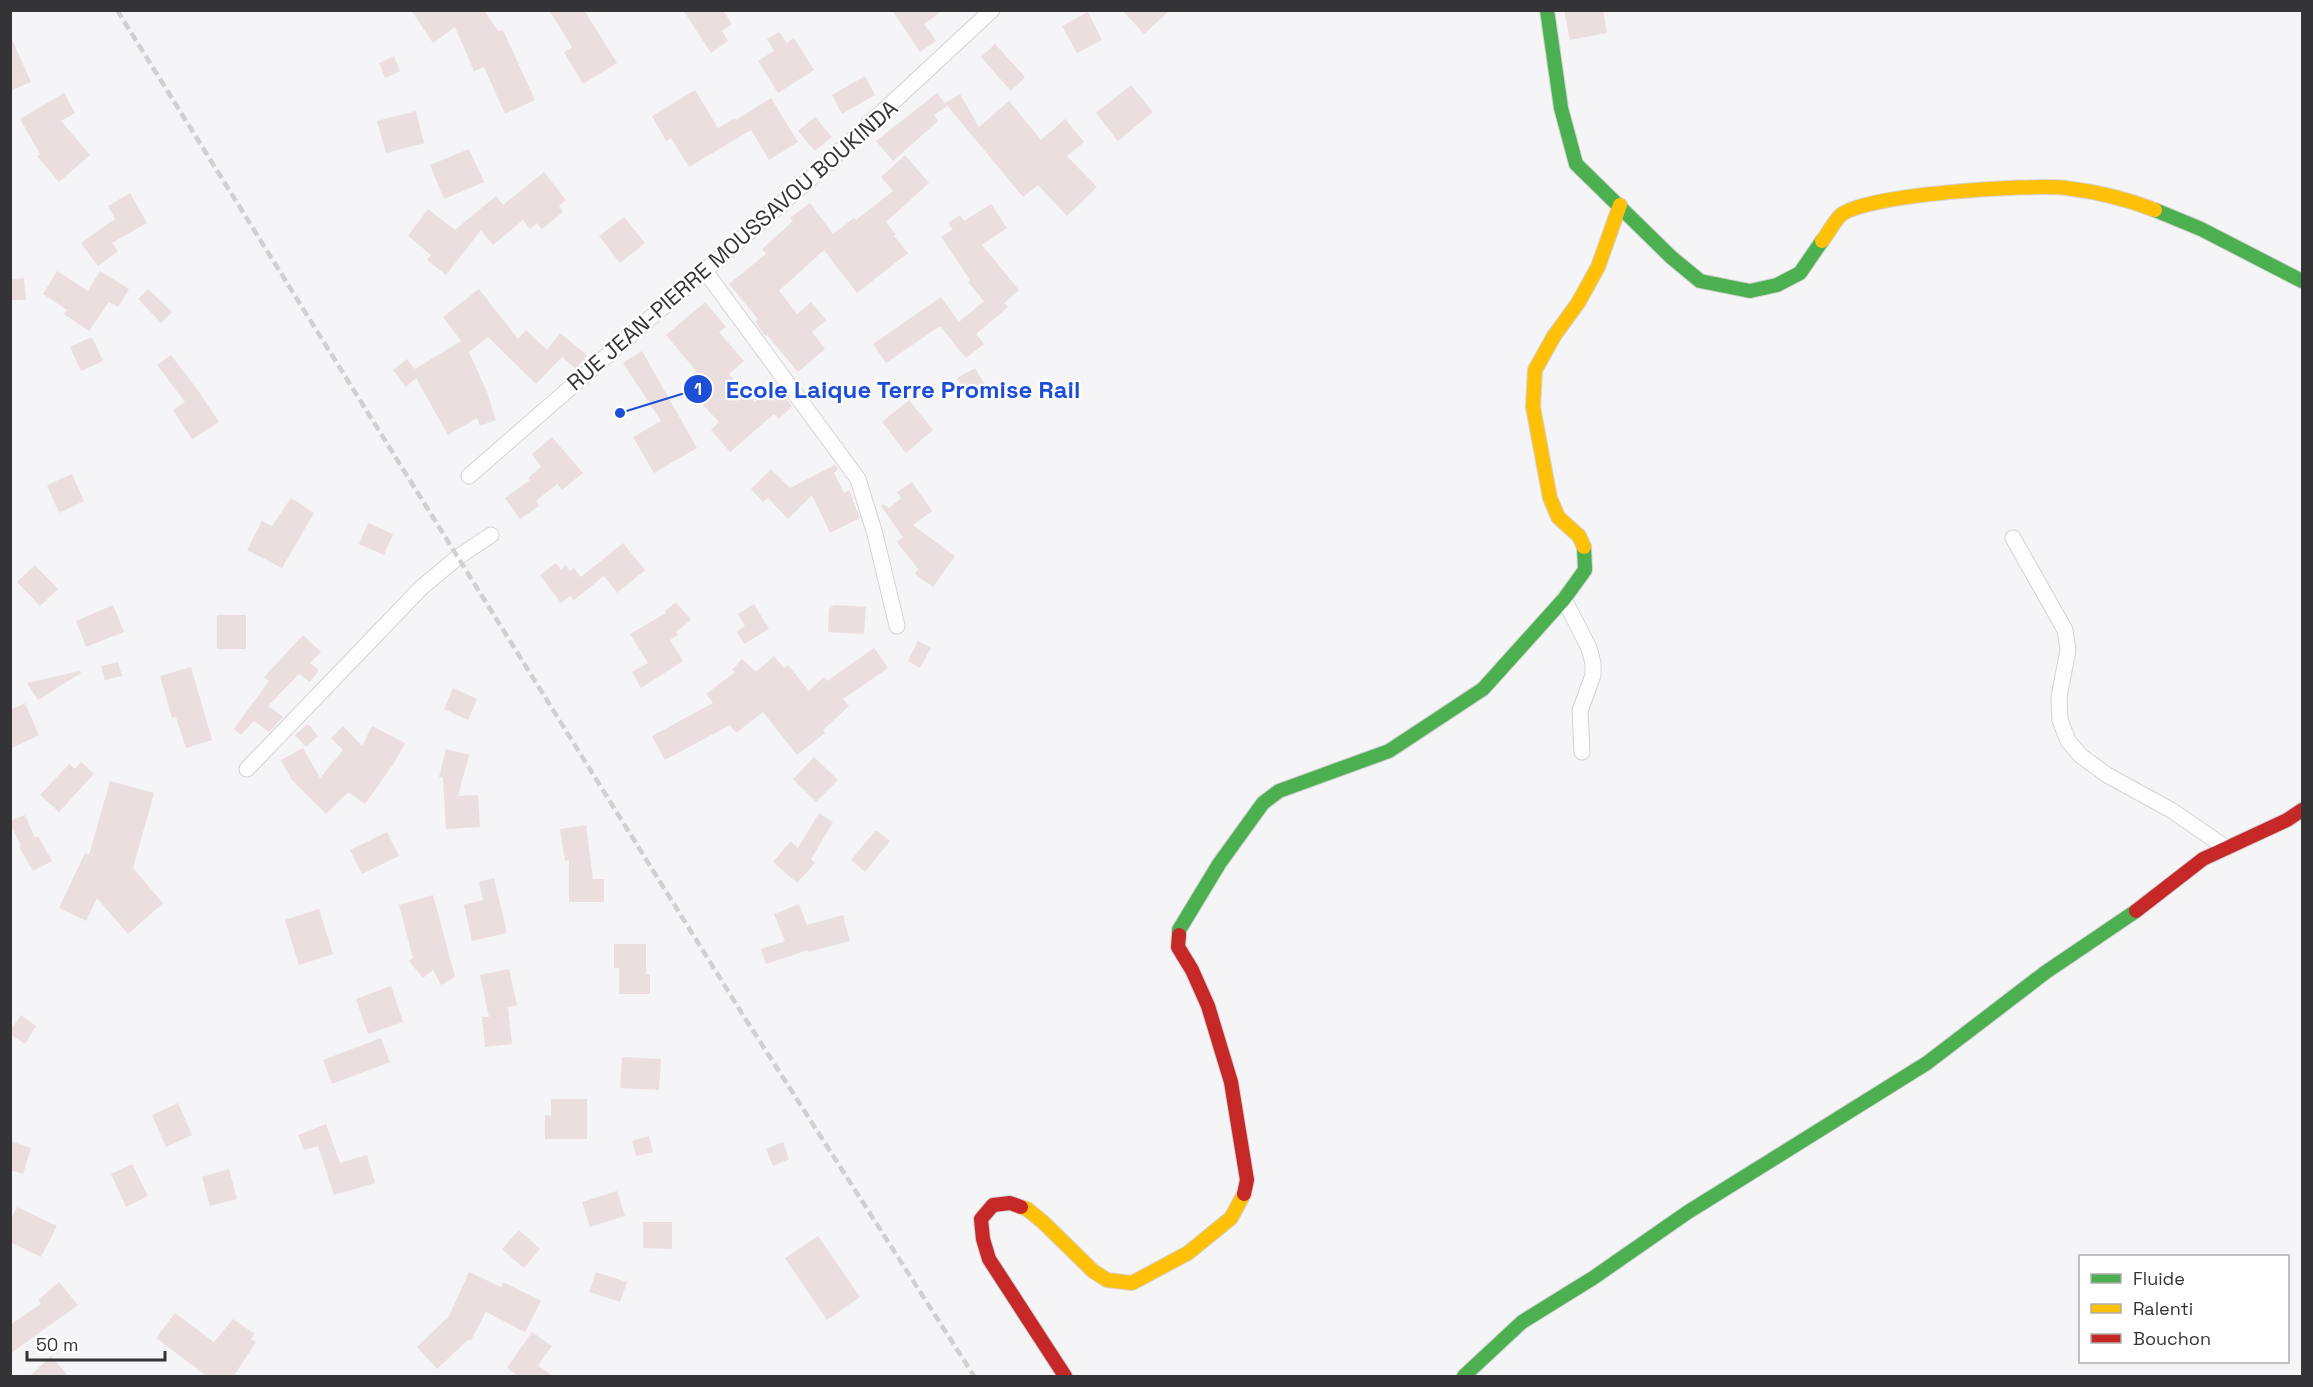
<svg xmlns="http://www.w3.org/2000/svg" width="2313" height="1387" font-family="'Space Grotesk',sans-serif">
  <rect width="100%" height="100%" fill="#f5f4f7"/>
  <path fill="#ebdede" d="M411 10H484L498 31 503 30 535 100 505 114 484 67 474 71 455 27 433 43Z
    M549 10H584L617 63 583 84 564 52 572 47Z
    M683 10H723L732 24 722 31 728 41 711 53Z
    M892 10H943L924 24 936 41 920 52Z
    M1122 10H1170L1144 34Z
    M1564 10H1603L1607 33 1570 40Z
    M1088 12 1102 40 1077 53 1062 26Z
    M779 32 787 43 794 38 814 70 778 93 758 61 774 51 767 39Z
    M10 35 31 82 10 91Z
    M995 44 1025 77 1011 91 981 57Z
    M394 56 400 71 385 78 379 63Z
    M865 76 875 95 842 114 832 95Z
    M1131 85 1153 112 1118 141 1096 113Z
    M695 90 718 128 735 118 736 120 771 98 798 142 769 160 751 130 689 167 671 138 666 141 652 116Z
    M64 93 75 113 61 121 90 155 59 182 37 156 40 154 20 119Z
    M937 93 947 106 934 115 938 121 893 161 876 141Z
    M960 94 979 127 1009 101 1041 140 1065 119 1084 142 1067 156 1097 187 1067 216 1038 185 1023 197 945 103Z
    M416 111 424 143 386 153 377 121Z
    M815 117 832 137 815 151 798 131Z
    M469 149 484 182 444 199 430 165Z
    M905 155 929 183 886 222 896 234 894 236 908 253 857 293 824 250 779 291 797 314 811 302 826 320 812 332 825 349 798 372 767 335 765 336 762 332 755 322 758 319 729 284 766 254 762 249 793 221 790 218 810 203 833 234 854 218 856 220 893 191 881 177Z
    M544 172 566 200 559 206 563 212 542 229 537 223 530 229 523 220 493 245 481 230 446 275 427 260 431 255 408 236 428 209 455 230 496 196 503 205Z
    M130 193 147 223 112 243 118 251 98 266 81 243 115 219 108 206Z
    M991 204 1007 228 982 245 1019 290 1004 303 1008 307 976 334 984 344 966 358 940 326 886 363 873 344 941 297 959 322 984 301 968 282 970 280 941 237 953 229 948 223 960 215 964 221Z
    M624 217 645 243 620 263 599 236Z
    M57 271 88 291 100 271 129 289 118 307 109 302 89 331 64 314 67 310 43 294Z
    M24 278 26 300H10V279Z
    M148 289 172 312 161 323 138 299Z
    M479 289 518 339 526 330 547 350 560 333 587 355 576 369 562 357 536 384 488 337 469 352 487 392 496 420 480 426 477 418 448 435 416 378 406 387 393 370 407 359 415 369 461 341 443 317Z
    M705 302 726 327 719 332 744 361 729 374 755 402 774 383 792 406 779 419 774 414 730 452 711 430 719 422 703 405 711 397 691 376 696 371 666 335Z
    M92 337 103 361 81 371 70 347Z
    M642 351 697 448 654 473 633 437 661 421 623 363Z
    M171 355 197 389 219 422 192 439 173 410 185 402 157 365Z
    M975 368 986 386 968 397 957 378Z
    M909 400 933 430 906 453 882 422Z
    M552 437 583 473 562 490 557 484 536 501 539 506 520 519 505 498 530 480 528 478 541 467 532 454Z
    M835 465 838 469 834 473 844 493 849 490 860 518 830 533 812 495 788 519 768 498 763 502 751 489 771 469 790 488Z
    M72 474 84 501 59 513 47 485Z
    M912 482 932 511 913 525 955 556 933 587 915 574 918 569 897 542 903 537 881 506 883 504 889 508 901 498 897 492Z
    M291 498 314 513 282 568 247 550 262 521 272 526Z
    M368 523 393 534 384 555 359 544Z
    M623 543 645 570 617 593 604 576 574 600 570 596 561 603 540 575 556 563 561 570 566 565 570 571 574 568 581 577Z
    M35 565 58 589 40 606 17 582Z
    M676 602 691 620 676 632 678 635 670 640 683 661 641 688 632 672 648 663 630 634 666 613 665 611Z
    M754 604 769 629 744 644 737 632 745 626 738 614Z
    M113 605 124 632 86 647 76 621Z
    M834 605 866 607 864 634 828 632 829 609Z
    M217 615H246V649H217Z
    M303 635 321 652 310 663 319 670 310 682 299 674 268 706 283 717 269 732 254 721 241 735 234 729 269 681 264 677Z
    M918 641 931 648 920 668 908 661Z
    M874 648 888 668 843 699 849 706 823 730 825 733 797 755 763 712 736 733 730 725 665 760 652 736 713 703 706 694 735 672 732 670 742 659 756 672 774 656 784 668 788 665 809 691 824 677 827 681Z
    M118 662 122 676 105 680 101 666Z
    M191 667 212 740 186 748 176 717 172 718 160 676Z
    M80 671 81 673 38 700 27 683Z
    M453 688 477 699 468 720 444 709Z
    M25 703 39 735 10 749V710Z
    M308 724 318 736 306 747 295 735Z
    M343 726 362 746 372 726 405 743 394 763 365 804 348 792 326 814 291 779 281 760 303 748 320 778 343 750 331 738Z
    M446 749 469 755 458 796 478 795 480 827 446 829 443 778 439 777Z
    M814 757 838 780 816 802 793 779Z
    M81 762 94 774 59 812 40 795 69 764 75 769Z
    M110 781 154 793 133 868 163 903 128 934 97 898 86 921 59 908 85 853 89 855Z
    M819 813 833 822 811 859 815 863 797 883 773 862 791 841 798 848Z
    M25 815 35 838 38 836 52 861 33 871 19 847 21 846 10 823V821Z
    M586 825 593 879H604V902H569V860L565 861 560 829Z
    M876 830 890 841 865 872 851 860Z
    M387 832 399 856 362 874 350 850Z
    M494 878 507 933 472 941 464 905 483 900 479 882Z
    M433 895 455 977 441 985 433 970 423 978 409 961 413 958 399 905Z
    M799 904 807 925 843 915 850 941 808 952V950L766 964 761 949 785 941 774 914Z
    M319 909 333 954 299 965 285 920Z
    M614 944H646V974H650V994H619V968H614Z
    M509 969 517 1005 508 1007 512 1044 485 1047 482 1017H489L480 975Z
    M391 986 403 1022 368 1034 356 999Z
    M21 1015 36 1026 25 1044 10 1034V1031Z
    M381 1038 390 1062 332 1084 323 1060Z
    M622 1057 661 1059 659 1090 620 1088Z
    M551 1099H587V1139H545V1115L551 1116Z
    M178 1103 192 1135 166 1147 152 1115Z
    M326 1124 340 1163 367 1155 375 1183 334 1195 318 1146 304 1150 298 1135Z
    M649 1136 653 1152 636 1156 632 1141Z
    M10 1141 31 1148 23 1174 10 1170Z
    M783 1142 789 1159 773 1166 766 1149Z
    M132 1164 148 1196 126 1207 111 1174Z
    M229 1169 237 1199 210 1206 202 1177Z
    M617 1191 625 1216 590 1227 582 1202Z
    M17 1207 57 1226 41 1257 10 1242V1221Z
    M643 1222H672V1249L643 1248Z
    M519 1230 540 1249 524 1268 502 1249Z
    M818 1236 860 1297 827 1320 785 1258Z
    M469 1272 501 1287 503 1282 541 1301 525 1332 486 1312 471 1340 469 1339 437 1369 417 1347 449 1316Z
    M596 1272 627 1282 620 1302 589 1292Z
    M59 1282 78 1305 10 1354V1325L41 1304 38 1300Z
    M175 1313 214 1342 233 1319 255 1334 251 1339 256 1342 233 1377H208L156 1338Z
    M532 1332 552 1346 538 1365 554 1377H520L507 1368Z
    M51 1356 69 1377H29Z"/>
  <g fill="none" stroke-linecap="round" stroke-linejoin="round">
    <defs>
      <path id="street" d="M705 271 858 479 875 534 897 626
        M469 476 810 179 992 10
        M2013 538 2065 630 2068 650 2059 697 2060 720 2068 741 2081 756 2107 775 2171 810 2225 847
        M1564 599 1589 648 1593 663V675L1580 711 1582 752
        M247 769 421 588 458 557 491 535"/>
      <path id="fast" d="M1547 10 1561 108 1576 164 1671 257 1700 281 1750 291 1777 285 1800 273 1822 241
        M2155 210 2201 229 2302 281
        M1179 935V930L1219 864 1263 803 1279 791 1389 751 1483 689 1564 599 1585 570 1584 547
        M1464 1376 1522 1322 1593 1278 1688 1212 1927 1063 2046 972 2136 911"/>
      <path id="slow" d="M1822 241C1828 234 1834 221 1841 215 1866 194 2030 184 2066 188 2098 192 2125 198 2155 210
        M1584 547 1579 536 1558 517 1550 498 1533 407 1535 370 1554 336 1578 303 1598 267 1620 205
        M1021 1207 1027 1209 1043 1222 1093 1271 1107 1280 1132 1283 1188 1253 1231 1218 1244 1194"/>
      <path id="jam" d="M2136 911 2203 859 2287 820 2302 810
        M1179 935 1178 947 1192 970 1208 1006 1231 1082 1247 1180 1244 1194
        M1021 1207 1010 1203 993 1205 981 1219 983 1239 989 1259 1065 1376"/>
    </defs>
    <use href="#street" stroke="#d3d2d4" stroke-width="17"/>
    <use href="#fast" stroke="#d3d2d4" stroke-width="16"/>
    <use href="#slow" stroke="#d3d2d4" stroke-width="16"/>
    <use href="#jam" stroke="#d3d2d4" stroke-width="16"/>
    <use href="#street" stroke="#fefdfe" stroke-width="15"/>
    <use href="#fast" stroke="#4caf50" stroke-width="14"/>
    <use href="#slow" stroke="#ffc107" stroke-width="14"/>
    <use href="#jam" stroke="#c62828" stroke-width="14"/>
    <path stroke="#d0cfd1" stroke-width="4.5" stroke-dasharray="9 4.5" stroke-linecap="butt" d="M117 10 743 1015 974 1376"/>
  </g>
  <g text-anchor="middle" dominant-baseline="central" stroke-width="4.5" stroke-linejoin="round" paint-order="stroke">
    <g font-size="22" fill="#343335" stroke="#fff">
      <text transform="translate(732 245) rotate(-41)">RUE JEAN-PIERRE MOUSSAVOU BOUKINDA</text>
    </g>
  </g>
  <path fill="none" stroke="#1d4ed8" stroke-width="2" d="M620 413L698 389"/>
  <g fill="#1d4ed8" stroke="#fff" stroke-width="2">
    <circle cx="620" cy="413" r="6"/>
    <circle cx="698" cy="389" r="15"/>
  </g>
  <g font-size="18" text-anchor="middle" font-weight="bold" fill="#fff">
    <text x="698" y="395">1</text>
  </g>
  <g font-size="24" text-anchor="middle" font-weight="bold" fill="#1d4ed8" stroke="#fff" stroke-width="4.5" stroke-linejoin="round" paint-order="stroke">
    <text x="903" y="398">Ecole Laique Terre Promise Rail</text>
  </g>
  <rect width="2313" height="1387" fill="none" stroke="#343335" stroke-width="24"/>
  <rect x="2079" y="1255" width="210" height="108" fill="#ffffff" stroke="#aeadae" stroke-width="1.5"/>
  <rect x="2091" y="1274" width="30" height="9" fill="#4caf50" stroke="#aeadae" stroke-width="1.5"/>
  <text x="2133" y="1285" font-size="18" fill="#343335">Fluide</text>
  <rect x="2091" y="1304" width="30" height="9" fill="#ffc107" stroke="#aeadae" stroke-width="1.5"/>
  <text x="2133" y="1315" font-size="18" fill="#343335">Ralenti</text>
  <rect x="2091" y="1334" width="30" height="9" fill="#c62828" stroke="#aeadae" stroke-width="1.5"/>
  <text x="2133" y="1345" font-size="18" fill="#343335">Bouchon</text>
  <path d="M27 1351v9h138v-9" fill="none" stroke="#343335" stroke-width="3"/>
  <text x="36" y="1351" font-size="18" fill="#343335" stroke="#ffffff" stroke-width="4.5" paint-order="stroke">50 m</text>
</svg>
